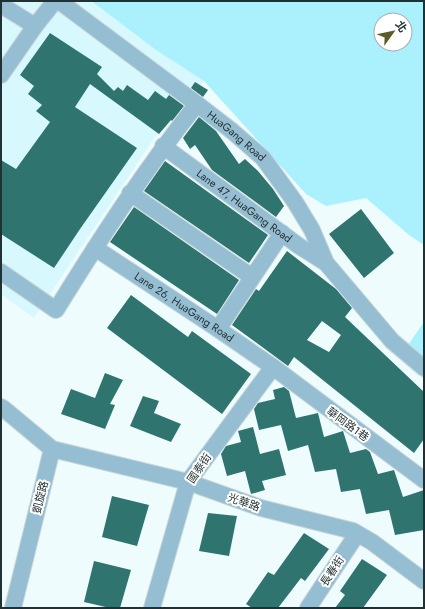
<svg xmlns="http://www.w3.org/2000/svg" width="425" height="609" font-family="Jost,'Noto Sans TC',sans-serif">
  <rect width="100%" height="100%" fill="#effcfe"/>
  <path fill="#d7f9fe" d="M1 1H90L156 50 204 81 155 137 34 318 1 294Z"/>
  <path fill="#aaf1fd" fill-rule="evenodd" d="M91 1H424V245L409 235 366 198 326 206 306 194 204 81 156 50ZM381 20H405V44H381Z
    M424 322V379L399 358Z"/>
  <path fill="#2f746f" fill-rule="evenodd" d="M50 33 102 67 97 74 114 91 118 87 123 91 127 85 148 100 155 91 166 99 169 95 184 106 172 121 171 120 159 134 90 84 75 107 137 148 80 229 54 268 1 234V160L16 169 50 122 36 111 42 105 28 94 34 86 20 75Z
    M195 82 208 90 203 97 191 88Z
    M199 117 216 131 239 164 245 159 258 171 273 189 284 206 276 217 212 170 195 145 190 149 183 138Z
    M165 161 268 235 249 263 144 191Z
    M134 207 239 280 217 314 110 242Z
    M361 209 394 253 364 278 329 234Z
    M287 251 336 289 352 308 345 317 424 392V439L414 453 294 357 288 366 232 325 256 289 259 291ZM322 321 341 335 329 352 307 340Z
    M131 295 188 337 192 331 251 374 222 414 107 328Z
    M105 373 123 380 110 404 115 405 105 429 61 414 71 389 95 398Z
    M284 387 289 391 296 418 318 413 324 437 343 431 350 453 366 449 370 452 378 474 394 470 403 497 424 490V530L395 535 389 510 366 514 360 489 341 492 336 469 315 472 308 445 288 451 281 425 259 430 254 409 258 403 275 399 273 390Z
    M143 396 159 401 154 413 181 424 171 442 130 426Z
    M253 427 260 454 279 449 286 475 262 481 265 490 251 494 245 471 227 476 221 454 226 446 241 442 238 431Z
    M112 496 149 505 137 546 102 537Z
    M208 513 237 516 229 556 199 551Z
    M304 533 329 549 305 581 301 578 278 608H252L246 604 268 572 274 575Z
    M362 559 387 575 363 608H335L345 595 340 591Z
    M94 561 131 570 120 608H110L84 602Z"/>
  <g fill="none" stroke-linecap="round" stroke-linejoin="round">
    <defs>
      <g id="minor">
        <path id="s1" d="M59 1 197 104 232 131 263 158 295 202 312 230 326 263 392 341 424 368"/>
        <path d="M1 5 35 26"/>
        <path d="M1 75 35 26 55 1"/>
        <path id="s2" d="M163 146 299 246 326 263"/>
        <path d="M130 193 252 277"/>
        <path id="s3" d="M95 248 218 329 273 367 424 480"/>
        <path d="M1 272 56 310C100 239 145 169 197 104"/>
        <path d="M218 329 282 233"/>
        <path d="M1 407 4 409 52 449 188 482 261 508 353 531 372 542 424 581"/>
        <path d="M13 608 52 449"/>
        <path d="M152 608 188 482 273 367"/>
        <path d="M308 608 357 534"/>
      </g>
    </defs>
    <use href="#minor" stroke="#cad7d9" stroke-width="18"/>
    <use href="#minor" stroke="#95bed2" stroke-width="16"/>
  </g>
  <g text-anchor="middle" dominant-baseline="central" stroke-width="4" stroke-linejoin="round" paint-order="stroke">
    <g font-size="11" fill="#233032" stroke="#fff">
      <text stroke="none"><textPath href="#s1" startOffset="223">HuaGang Road</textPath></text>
      <text stroke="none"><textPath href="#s2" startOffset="101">Lane 47, HuaGang Road</textPath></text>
      <text stroke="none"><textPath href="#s3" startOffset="107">Lane 26, HuaGang Road</textPath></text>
      <text transform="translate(348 424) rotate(36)">華岡路1巷</text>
      <text transform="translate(199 468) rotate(-56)">國泰街</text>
      <text transform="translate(40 497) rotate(-76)">凱旋路</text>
      <text transform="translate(244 502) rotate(19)">光華路</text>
      <text transform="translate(332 571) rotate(-57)">長春街</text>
    </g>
  </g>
  <rect width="425" height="609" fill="none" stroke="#233032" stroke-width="4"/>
  <g transform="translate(393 32) rotate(57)"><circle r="19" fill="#ffffff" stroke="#a7acad"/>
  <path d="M0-3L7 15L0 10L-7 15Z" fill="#5c5c29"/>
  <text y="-6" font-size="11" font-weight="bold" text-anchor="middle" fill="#233032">北</text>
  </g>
</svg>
